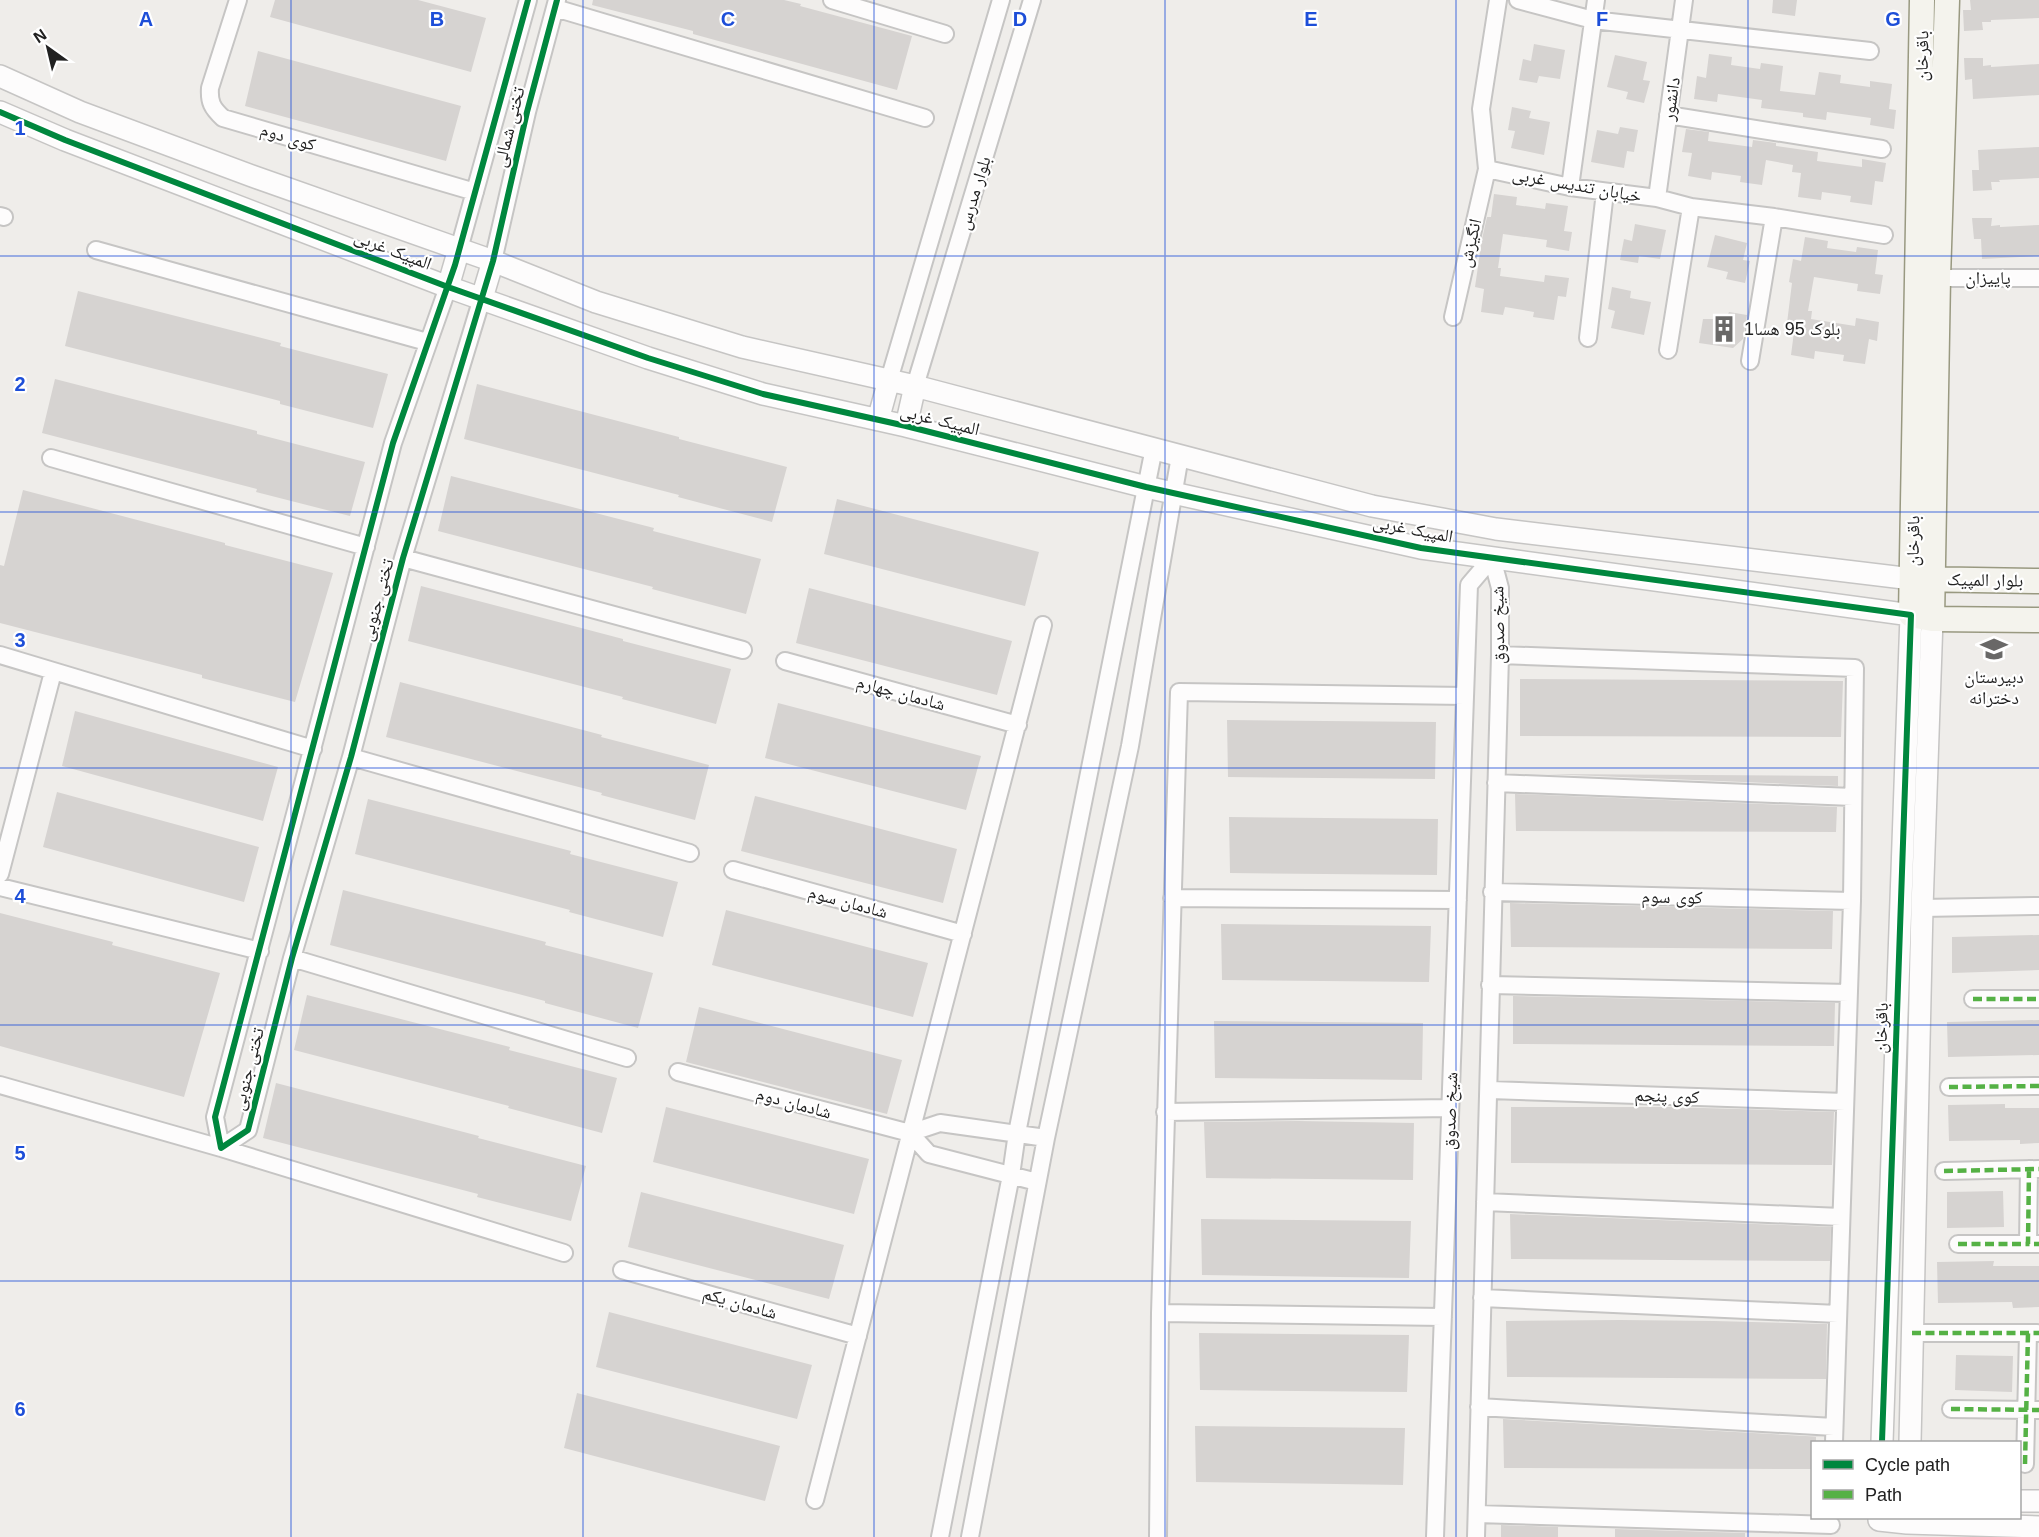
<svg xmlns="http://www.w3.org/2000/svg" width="2039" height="1537" font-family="Arial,'Noto Naskh Arabic',sans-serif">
  <rect width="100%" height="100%" fill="#efedea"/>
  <path fill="#d6d3d1" d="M275 0H418L486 18 471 72 270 17Z
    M593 0H784L801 4 800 6 912 36 897 90 693 34V31L592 5Z
    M1773 0H1797L1795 16 1772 13Z
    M1970 0H2039V18L1991 20V22H1982L1983 30 1964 31 1963 10H1971Z
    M1534 44 1565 50 1560 79 1539 76 1537 83 1519 80 1523 59 1531 61Z
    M258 51 461 106 446 161 245 106Z
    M1709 54 1732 57 1731 65 1760 69 1761 63 1783 66 1780 91 1815 95 1819 72 1841 75 1840 83 1870 87V81L1892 84 1889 109 1896 110 1894 129 1870 125 1871 118 1827 112 1826 120 1803 117V113L1761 108 1762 100 1718 94 1717 102 1694 99 1697 76 1706 78Z
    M1615 55 1647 62 1643 80 1650 81 1644 103 1626 99 1628 92 1607 87Z
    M1964 58H1983V66L1991 65V67L2039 64V95L1973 99 1972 79 1965 80Z
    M1512 107 1531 111 1529 118 1550 122 1544 155 1511 148 1515 131 1508 130Z
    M1620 127 1638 130 1634 152 1627 151 1624 168 1591 162 1597 130 1618 134Z
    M1686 129 1709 132 1708 141 1752 147 1753 140 1776 143V146L1818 152 1817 161 1862 167V159L1886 163 1883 182 1875 181 1872 205 1850 202 1851 196 1822 192 1821 200 1798 197 1801 173 1792 172 1793 165 1766 160 1762 185 1740 182 1741 176 1712 172 1711 180 1688 176 1692 153 1682 152Z
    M2039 147V178L1999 180 2000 182H1991L1992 190 1973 191 1972 170H1979L1978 150Z
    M1494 194 1517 197 1516 205 1545 209 1546 203 1568 206 1564 231 1572 232 1569 251 1546 247 1547 240 1503 234 1498 268H1501L1500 276 1544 282 1545 275 1569 278 1566 297 1558 296 1554 320 1533 317 1534 312 1505 307 1503 315 1481 312 1484 289 1475 287 1482 239 1487 217H1491Z
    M1972 218H1992L1991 226 2000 225V227L2039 225V256L1982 259 1981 239H1974Z
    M1635 224 1666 230 1660 259 1639 256 1638 263 1620 260 1624 239 1632 241Z
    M1715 235 1747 243 1743 260 1750 261 1745 283 1726 279 1728 272 1707 267Z
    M1805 237 1828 241 1827 248 1856 252 1857 247 1878 250 1875 274 1883 275 1880 294 1857 291 1858 284 1814 277 1808 311H1812L1811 319 1855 326 1856 318 1879 322 1877 341 1869 339 1865 364 1843 361 1844 355 1815 351 1814 359 1791 355 1794 332 1786 331 1792 283 1789 282 1793 259 1801 261Z
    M1612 287 1631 291 1630 298 1651 302 1644 335 1611 328 1615 311 1608 309Z
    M78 291 281 343 280 346 388 374 373 428 280 404V401L65 346Z
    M1729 312 1747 315 1743 339 1733 348 1699 343 1703 319H1726Z
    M55 379 257 431V434L365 462 350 516 256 492 257 489 42 433Z
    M477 384 679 437V439L787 467 772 522 678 497 679 495 464 439Z
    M451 476 654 528 653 531 761 559 746 614 652 589 653 587 438 531Z
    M23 490 225 543V545L333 573 295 702 202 678V675L0 623V565L4 566Z
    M837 499 1039 552 1025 606 824 554Z
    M421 586 623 639V641L731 669 716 724 622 699 623 697 408 641Z
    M809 588 1012 641 997 695 796 643Z
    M1520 679 1843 681 1841 737 1520 736Z
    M400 682 602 735 601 737 709 765 695 820 601 795 602 793 386 737Z
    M778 703 981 756 966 810 765 758Z
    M75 711 278 767 263 821 62 766Z
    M1227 720 1436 722 1435 779 1228 777Z
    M1547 774 1838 776V786Z
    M57 792 259 847 244 902 43 847Z
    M1515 794 1837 807 1836 832 1516 831Z
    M755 796 957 849 943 903 741 851Z
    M368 799 571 851 570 854 678 882 663 937 569 912 570 910 355 854Z
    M1229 817 1438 819 1437 875 1230 873Z
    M343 890 546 942 545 945 653 973 638 1028 545 1003V1001L330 945Z
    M1510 903 1833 911 1832 949 1511 947Z
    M726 910 928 963 913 1017 712 965Z
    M0 913 113 942 112 945 220 973 184 1097 0 1046Z
    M1221 924 1431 926 1429 982 1222 980Z
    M2039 935V970L1952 973V937Z
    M307 995 510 1047 509 1050 617 1078 602 1133 508 1108 509 1106 294 1050Z
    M1513 996 1835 1003 1834 1046 1513 1044Z
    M699 1007 902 1060 887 1114 686 1062Z
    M2039 1020V1055L1948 1057 1947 1022Z
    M1214 1021 1423 1023 1422 1080 1215 1078Z
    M276 1083 479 1136 478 1138 586 1166 571 1221 477 1197 478 1194 263 1138Z
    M2005 1104V1108H2039V1143L2020 1144V1140L1949 1141 1948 1105Z
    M666 1107 869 1159 854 1214 653 1162Z
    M1511 1107H1669L1834 1112 1832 1165 1511 1163Z
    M1298 1121 1414 1123 1413 1180 1206 1178 1204 1122Z
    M2003 1191 2004 1227 1947 1228V1192Z
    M641 1192 844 1245 829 1299 628 1247Z
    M1510 1214 1831 1227 1830 1261 1511 1259Z
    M1201 1219 1411 1221 1409 1278 1202 1275Z
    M1994 1261 1993 1266H2039V1307L2013 1308 2012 1302 1938 1303 1937 1262Z
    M609 1312 812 1365 797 1419 596 1367Z
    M1620 1320 1714 1321 1827 1324 1826 1379 1507 1377 1506 1321Z
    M1199 1333 1409 1335 1407 1392 1200 1390Z
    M1956 1355 2013 1356 2012 1392 1955 1390Z
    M577 1393 780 1446 765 1501 564 1448Z
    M1503 1419 1824 1437H1816V1443H1812V1469L1504 1468Z
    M1195 1426 1405 1428 1403 1485 1196 1482Z
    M1501 1525 1558 1527V1537H1501Z
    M1615 1529 1745 1533V1537H1615Z"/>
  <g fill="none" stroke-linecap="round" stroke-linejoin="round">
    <defs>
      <path id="minor" d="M238 0 210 88C209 102 212 108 223 118L475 192
        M832 0 945 34
        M1498 0 1481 109 1487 169 1570 187 1657 198 1691 207 1774 217 1884 235
        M1518 0 1593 20 1870 51
        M555 8 925 118
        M1668 115 1882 149
        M1570 187 1596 0
        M1657 198 1684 0
        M0 216 4 217
        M459 249 528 0
        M96 250 427 342
        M493 261 527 112 557 0
        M1938 278H2039
        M448 287 393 443 215 1117 221 1148 248 1130 292 958 351 757 403 558 482 298
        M1453 317 1487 169
        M1588 338 1605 192
        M1668 350 1691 207
        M1750 361 1774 217
        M889 380 1001 0
        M915 386 1032 0
        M51 458 366 547
        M403 558 743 650
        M0 655 313 749
        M1500 655 1855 668 1852 901 1834 1442
        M785 661 1018 725
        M351 757 690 853
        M1496 783 1853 797
        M733 870 963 934
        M0 874 53 672
        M0 887 260 951
        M1492 892 1852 901
        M1172 898 1458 900
        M1922 908 2039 906
        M292 958 627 1058
        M1490 985 1849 993
        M1973 999H2039
        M678 1072 910 1133
        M0 1085 221 1148 564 1253
        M1949 1087 2039 1086
        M1490 1090 1845 1102
        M1165 1112 1450 1108
        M910 1133 929 1154 1037 1182
        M910 1133 940 1123 1046 1138
        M2029 1169 2028 1244H2039
        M1944 1171 2039 1169
        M1485 1202 1841 1217
        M1958 1244H2028
        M622 1270 858 1336
        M1482 1298 1838 1314
        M1160 1313 1443 1317
        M1912 1333H2037
        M1479 1407 1834 1427
        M1951 1409 2039 1410
        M2025 1464 2028 1333
        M815 1500 1043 625
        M1477 1514 1831 1525
        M940 1537 1011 1175 1017 1133 1154 448
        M970 1537 1046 1138 1130 746 1180 456
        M1158 1537 1160 1313 1179 692 1465 696
        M1435 1537 1469 585 1492 558
        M1476 1537 1500 655V588L1492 558"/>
      <path id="tertiary" d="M0 76 80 112 252 176 493 261 596 302 742 347 915 386 1372 506 1496 529 1912 579
        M0 112 65 140 448 287 648 358 763 394 906 426 1146 487 1421 548 1911 615 1882 1442
        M448 287 459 249
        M482 298 493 261
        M878 420 889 380
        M906 426 915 386
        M1910 1442 1922 908 1932 619
        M2020 1501H2039
        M1879 1520 1907 1523 2039 1527"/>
      <path id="secondary" d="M1922 0 1911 615 1932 619 2039 620
        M1915 579 2039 581
        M1932 619 1938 278 1947 0"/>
    </defs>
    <use href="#minor" stroke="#c6c5c4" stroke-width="20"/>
    <use href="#tertiary" stroke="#c6c5c4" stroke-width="24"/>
    <use href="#secondary" stroke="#999981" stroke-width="27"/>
    <use href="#minor" stroke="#fdfcfc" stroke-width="16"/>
    <use href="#tertiary" stroke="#fdfcfc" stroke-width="21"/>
    <use href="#secondary" stroke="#f4f3ed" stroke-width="24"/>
    <path stroke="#55b145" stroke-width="4.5" stroke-dasharray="9 4.5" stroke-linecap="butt" d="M1973 999H2039
      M1949 1087 2039 1086
      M2029 1169 2028 1244H2039
      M1944 1171 2039 1169
      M1958 1244H2028
      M1912 1333H2039
      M1951 1409 2039 1410
      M2025 1464 2028 1333"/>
    <defs>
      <path id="cycleway" d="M528 0 455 265 393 443 215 1117 221 1148 248 1130 292 958 351 757 403 558 493 261 527 112 557 0
        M0 112 65 140 448 287 648 358 763 394 906 426 1146 487 1421 548 1911 615 1882 1442"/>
    </defs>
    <use href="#cycleway" stroke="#fff" stroke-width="10"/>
    <use href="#cycleway" stroke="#00873e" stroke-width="6"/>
  </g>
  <path fill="none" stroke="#1d4ed8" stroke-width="1.5" stroke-opacity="0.55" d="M291 0V1537M583 0V1537M874 0V1537M1165 0V1537M1456 0V1537M1748 0V1537M0 256H2039M0 512H2039M0 768H2039M0 1025H2039M0 1281H2039"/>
  <defs>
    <symbol id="building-bare" viewBox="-9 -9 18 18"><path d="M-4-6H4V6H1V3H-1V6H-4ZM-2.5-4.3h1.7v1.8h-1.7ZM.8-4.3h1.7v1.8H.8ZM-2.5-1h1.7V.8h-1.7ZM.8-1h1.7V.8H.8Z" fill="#696867" stroke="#fff" stroke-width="2.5" paint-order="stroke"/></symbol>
    <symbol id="school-bare" viewBox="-9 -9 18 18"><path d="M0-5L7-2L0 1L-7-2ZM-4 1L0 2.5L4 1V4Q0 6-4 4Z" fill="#696867" stroke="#fff" stroke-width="2.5" paint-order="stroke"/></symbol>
  </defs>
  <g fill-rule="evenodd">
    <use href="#building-bare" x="1705" y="310" width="38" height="38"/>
    <use href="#school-bare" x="1975" y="630" width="38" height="38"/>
  </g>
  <g text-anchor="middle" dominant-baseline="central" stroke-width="4.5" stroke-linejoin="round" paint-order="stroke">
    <g font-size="18" fill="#212121" stroke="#fff">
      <text transform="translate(1922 56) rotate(-89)">باقرخان</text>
      <text transform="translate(1671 99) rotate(-82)">دانشور</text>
      <text transform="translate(509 127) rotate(-76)">تختی شمالی</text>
      <text transform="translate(288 137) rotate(17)">کوی دوم</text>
      <text transform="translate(1577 185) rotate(10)">خیابان تندیس غربی</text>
      <text transform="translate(974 193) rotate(-73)">بلوار مدرس</text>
      <text transform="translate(1470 243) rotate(-77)">انگیزش</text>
      <text transform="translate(393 250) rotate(21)">المپیک غربی</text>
      <text x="1988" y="278">پاییزان</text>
      <text transform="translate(940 420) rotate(14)">المپیک غربی</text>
      <text transform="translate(1413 529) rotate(11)">المپیک غربی</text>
      <text transform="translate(1913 541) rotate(-89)">باقرخان</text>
      <text transform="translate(1985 580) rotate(1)">بلوار المپیک</text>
      <text transform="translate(377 600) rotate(-75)">تختی جنوبی</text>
      <text transform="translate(1498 625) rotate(-91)">شیخ صدوق</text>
      <text transform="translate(901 693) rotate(15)">شادمان چهارم</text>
      <text transform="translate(1672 897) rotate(1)">کوی سوم</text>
      <text transform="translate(848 902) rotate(15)">شادمان سوم</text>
      <text transform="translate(1881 1028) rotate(-88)">باقرخان</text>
      <text transform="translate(248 1069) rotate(-76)">تختی جنوبی</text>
      <text transform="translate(1667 1096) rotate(2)">کوی پنجم</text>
      <text transform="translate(794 1103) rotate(15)">شادمان دوم</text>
      <text transform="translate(1450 1111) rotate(-88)">شیخ صدوق</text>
      <text transform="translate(740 1303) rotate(16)">شادمان یکم</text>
    </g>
    <g font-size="18" fill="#212121" stroke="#fff" text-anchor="start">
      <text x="1744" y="329">بلوک 95 هسا1</text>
      <text x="1994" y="677" text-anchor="middle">دبیرستان<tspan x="1994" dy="21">دخترانه</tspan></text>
    </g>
  </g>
  <g font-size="20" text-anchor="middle" font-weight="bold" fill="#1d4ed8" stroke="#fff" stroke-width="4.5" stroke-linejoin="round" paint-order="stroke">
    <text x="146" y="26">A</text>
    <text x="437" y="26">B</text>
    <text x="728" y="26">C</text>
    <text x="1020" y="26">D</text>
    <text x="1311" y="26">E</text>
    <text x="1602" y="26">F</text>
    <text x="1893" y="26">G</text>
    <text x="20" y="135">1</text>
    <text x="20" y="391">2</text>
    <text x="20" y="647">3</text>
    <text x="20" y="903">4</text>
    <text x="20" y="1160">5</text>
    <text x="20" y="1416">6</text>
  </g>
  <rect x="1811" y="1441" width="210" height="78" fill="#ffffff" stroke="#a6a6a6" stroke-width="1.5"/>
  <rect x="1823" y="1460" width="30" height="9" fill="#00873e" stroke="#a6a6a6" stroke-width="1.5"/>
  <text x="1865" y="1471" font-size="18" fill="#212121">Cycle path</text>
  <rect x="1823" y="1490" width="30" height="9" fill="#55b145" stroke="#a6a6a6" stroke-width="1.5"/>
  <text x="1865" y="1501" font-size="18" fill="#212121">Path</text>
  <g transform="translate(48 48) rotate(326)" stroke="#ffffff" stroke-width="4.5" paint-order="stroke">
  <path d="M0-4.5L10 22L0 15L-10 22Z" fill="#212121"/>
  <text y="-9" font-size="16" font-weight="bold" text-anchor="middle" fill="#212121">N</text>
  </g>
</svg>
